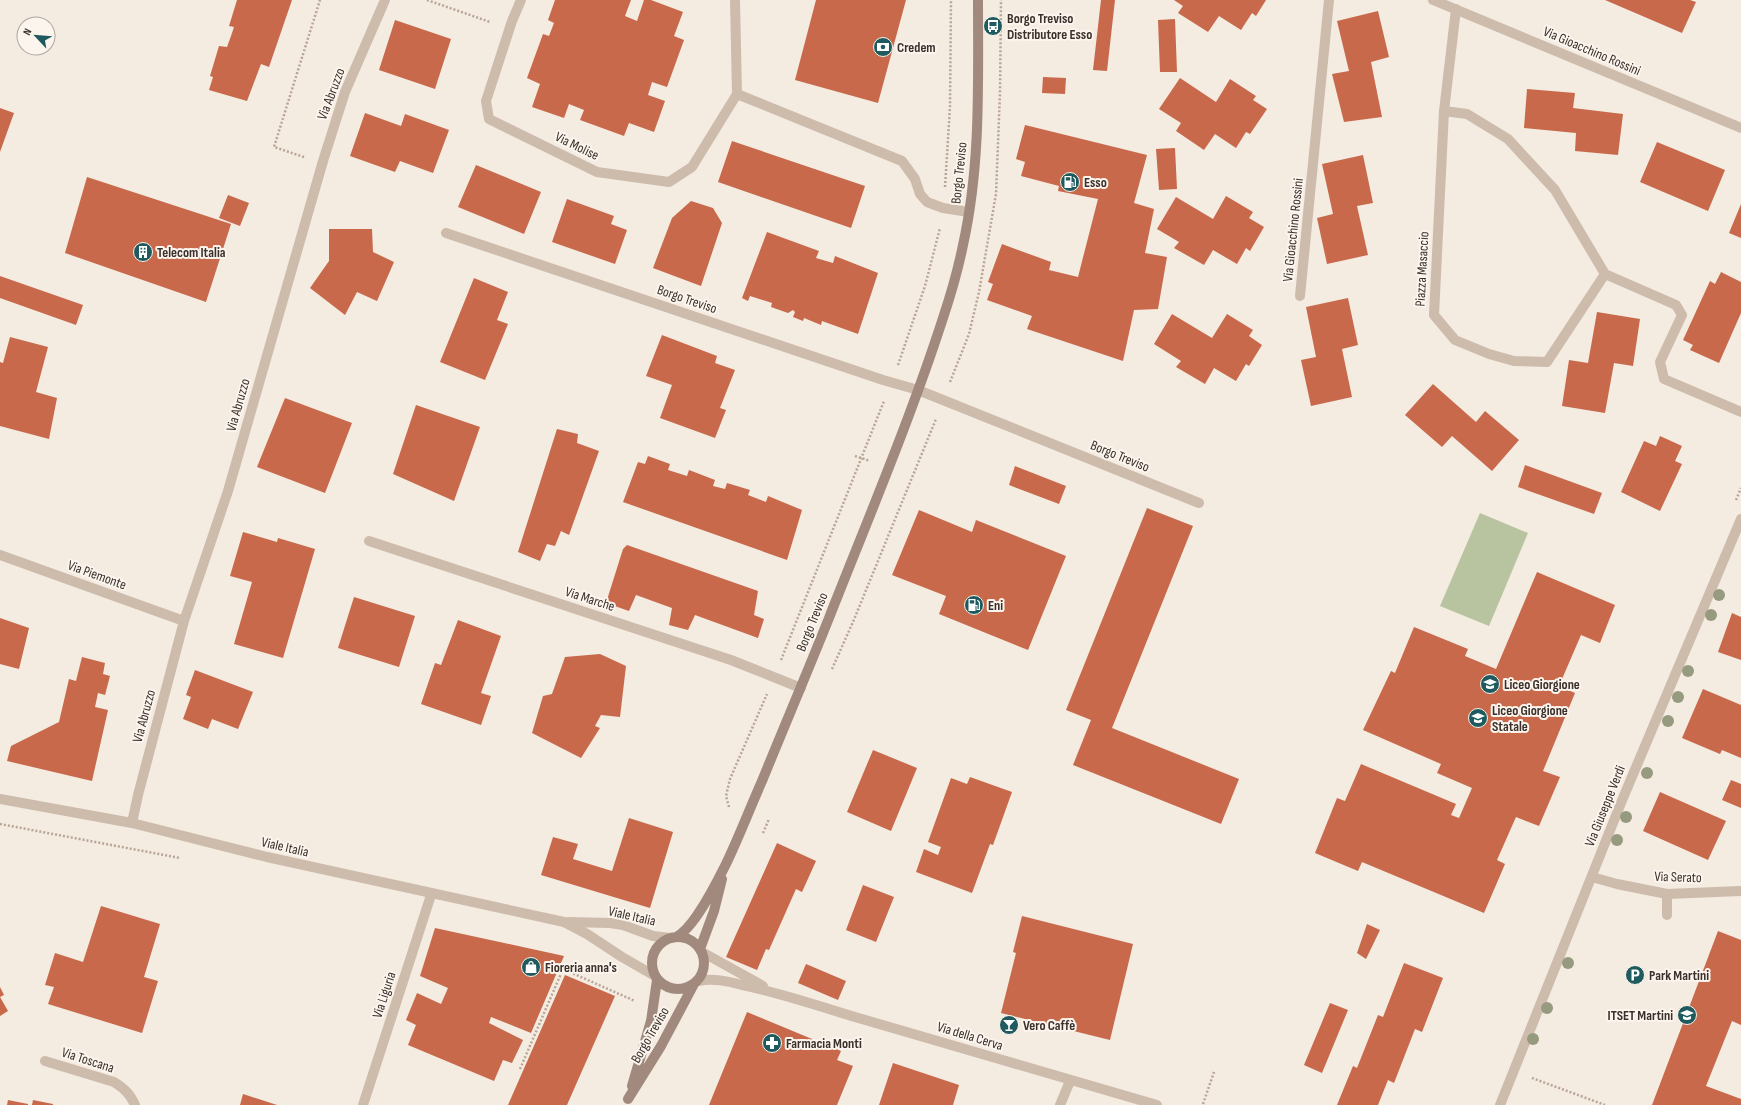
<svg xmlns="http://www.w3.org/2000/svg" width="1741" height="1105" font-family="'Sofia Sans Condensed',sans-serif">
  <rect width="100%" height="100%" fill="#f4ebe1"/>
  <path fill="#b8c4a0" d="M1480 513 1528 533 1489 626 1440 606Z"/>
  <path fill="#c8694b" d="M237 0H292L269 67 261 64 247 101 209 90 213 77 210 76 219 46 227 47 231 36 234 27 229 26Z
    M555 0H631L625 16 637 21 644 0H651L683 12 674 36 684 40 667 87 652 82 648 95 665 101 654 132 629 123 624 136 580 120 584 110 569 104 564 118 532 107 540 84 527 78 543 34 549 36 554 23 548 20Z
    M816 0H906L878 103 795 80Z
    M1101 0H1115L1107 71 1093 70Z
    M1174 0H1266L1256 16 1252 13 1241 30 1219 16 1208 32 1178 13 1183 6Z
    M1605 0H1690L1696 2 1682 33Z
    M1378 11 1389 57 1371 62 1382 117 1344 122 1332 74 1349 71 1337 21Z
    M1175 19 1177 72H1160L1158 20Z
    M395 20 451 39 435 89 379 70Z
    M1043 77 1066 78 1065 94 1042 93Z
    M1180 78 1216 102 1230 79 1256 96 1253 100 1267 109 1250 134 1246 132 1236 148 1215 134 1204 150 1176 131 1181 123 1159 109Z
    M1527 89 1575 93 1573 108 1623 114 1618 155 1575 151 1576 133 1524 128Z
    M0 108 14 113 0 152Z
    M365 113 401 126 405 114 449 130 433 173 400 161 395 172 350 156Z
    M1025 125 1147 155 1134 203 1154 209 1145 253 1167 257 1158 309 1134 310 1123 361 1027 329 1032 316 987 300 993 284 988 282 1002 244 1051 262 1049 270 1078 277 1098 199 1058 191 1059 186 1021 176 1025 162 1016 159Z
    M732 141 865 186 851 228 718 182Z
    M1657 142 1725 170 1708 211 1640 182Z
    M1175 148 1177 189 1159 190 1156 149Z
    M1363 155 1373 203 1357 206 1368 255 1327 264 1317 218 1333 214 1322 164Z
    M476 165 541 192 524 234 458 207Z
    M87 177 231 224 206 302 65 253Z
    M228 195 249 203 240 226 219 218Z
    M1226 196 1253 212 1249 218 1264 227 1250 251 1246 248 1237 264 1213 250 1204 265 1174 248 1179 242 1157 229 1176 197 1213 219Z
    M567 199 614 216 611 224 627 230 615 264 552 242Z
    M691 201 713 208 722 223 701 286 653 268 672 218Z
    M1741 204V238L1729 233Z
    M329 229H372L373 252 394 262 377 301 357 292 345 315 310 288 329 261Z
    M767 232 819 251 816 258 833 263 835 256 878 273 858 334 822 321 821 325 804 318 803 321 793 317 795 312 793 310 788 313 771 307 772 303 750 296 748 301 742 298Z
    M1721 272 1741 282V313L1719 363 1690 350 1693 345 1683 340 1710 281 1715 284Z
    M0 276 83 305 76 325 0 298Z
    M474 278 508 292 497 320 508 324 485 380 440 362Z
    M1348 298 1358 345 1342 349 1352 397 1311 406 1301 360 1316 357 1306 307Z
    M1597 312 1640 319 1633 366 1614 363 1605 413 1562 406 1569 360 1588 363Z
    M1172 314 1212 338 1227 314 1253 330 1249 336 1262 345 1249 366 1246 364 1236 381 1214 368 1205 384 1176 367 1181 361 1154 344Z
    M662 335 717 356 715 363 735 370 720 408 726 410 715 438 660 418 672 385 646 376Z
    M10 337 48 347 36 392 57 398 49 439 0 426V362L3 363Z
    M1433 384 1476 422 1485 411 1519 440 1492 471 1452 436 1442 447 1405 415Z
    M285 398 352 423 325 493 257 467Z
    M416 405 480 427 454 501 393 474Z
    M557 429 578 434 577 443 599 451 569 535 561 531 555 546 547 544 540 561 518 552Z
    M1660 436 1682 446 1675 461 1682 464 1660 511 1621 492 1644 441 1656 446Z
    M648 456 670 464 668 470 687 476 689 470 715 480 713 486 725 489 727 483 750 490 748 495 766 502 768 496 802 510 787 560 623 502 638 462 645 464Z
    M1525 465 1602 493 1594 514 1518 487Z
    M1015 466 1066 486 1059 504 1009 485Z
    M1147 508 1193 526 1112 728 1239 779 1221 824 1073 765 1091 720 1066 710Z
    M919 510 972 532 976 520 1066 556 1028 650 939 614 946 596 892 575Z
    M243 532 277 542 278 538 315 549 283 658 234 644 252 582 230 576Z
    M627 545 758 591 754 615 764 619 758 638 695 615 688 630 669 625 672 608 636 595 629 611 606 603 623 549Z
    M1537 572 1615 605 1600 643 1581 635 1559 686 1575 693 1543 771 1560 777 1539 826 1516 817 1497 860 1505 864 1484 913 1362 862 1358 871 1315 853 1337 798 1345 801 1361 764 1456 804 1451 815 1459 818 1472 788 1437 773 1441 764 1363 730 1391 671 1395 673 1414 627 1468 649 1465 656 1496 669Z
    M354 597 415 616 399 667 338 648Z
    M1732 613 1741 617V660L1718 652Z
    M0 618 29 628 19 669 0 664Z
    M458 620 501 636 481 693 491 696 481 725 421 704 435 663 441 665Z
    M600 654 626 666 620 717 601 715 595 726 600 728 581 758 532 733 543 696 552 694 565 657Z
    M82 657 105 663 103 674 110 676 105 695 98 693 95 707 108 710 92 781 7 761 11 746 59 722 69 679 76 681Z
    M195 670 253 692 238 729 212 719 208 729 183 719 191 697 186 695Z
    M1703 689 1741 705V758L1722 750 1720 754 1682 738Z
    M873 750 917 768 891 831 847 812Z
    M970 777 1012 792 993 845 990 844 972 893 916 872 924 849 938 855 941 847 928 842 951 778 967 784Z
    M1731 780 1741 784V808L1722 800Z
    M1660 792 1726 821 1708 860 1643 831Z
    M629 818 673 832 650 908 541 875 553 837 578 844 573 859 612 871Z
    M777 843 816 861 802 892 796 889 769 950 766 949 757 970 726 957Z
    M863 885 894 897 876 942 846 930Z
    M101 906 160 924 144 977 158 981 142 1033 48 1004 54 987 45 985 55 953 83 962Z
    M1022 916 1133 944 1110 1040 1001 1013 1016 953 1013 952Z
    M1367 924 1380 930 1366 959 1357 953Z
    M435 928 564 956 531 1033 491 1017 489 1023 523 1040 512 1063 503 1060 494 1081 408 1045 416 1025 406 1020 417 993 441 1004 448 988 420 976Z
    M1718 931 1741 940V1025L1732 1021 1706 1086 1741 1099V1105H1652Z
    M1404 963 1443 978 1422 1032 1415 1029 1394 1083 1388 1080 1378 1105H1337L1353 1066 1357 1068 1378 1015 1383 1017Z
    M806 964 846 981 838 1000 798 983Z
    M565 975 615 996 567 1105H508Z
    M0 987 4 995 0 997 8 1011 0 1016Z
    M1330 1003 1348 1010 1322 1073 1304 1065Z
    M747 1012 841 1051 837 1060 853 1066 837 1105H709Z
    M893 1063 959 1085 953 1105H879Z
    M243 1094 277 1105H240Z
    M8 1100 28 1104V1105H7Z
    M33 1100 53 1104V1105H32Z"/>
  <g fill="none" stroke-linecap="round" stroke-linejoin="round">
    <path stroke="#b9a596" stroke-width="2.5" stroke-dasharray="2 2" stroke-linecap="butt" d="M427 0 490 22
      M304 157 274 147 320 0
      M945 187 950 107 951 0
      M898 365 925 286 940 228
      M950 382 969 334 979 292 996 194 1000 93 1001 0
      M855 456 870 461
      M1736 500 1741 488
      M781 660 884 401
      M832 669 853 622 936 419
      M729 807 726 796 730 779 767 694
      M0 824 180 858
      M763 833 769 819
      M520 1069 563 969 635 1001
      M1532 1078 1605 1105
      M1203 1104 1214 1072"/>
    <path stroke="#cdbbac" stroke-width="10" d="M1667 915V894"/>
    <path stroke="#cdbbac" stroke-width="10" d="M521 0 512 21 486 101 489 119 597 172 669 182 692 167 737 94 735 0
      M1433 0 1741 128
      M1456 9 1444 111 1467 114 1508 139 1555 190 1605 274 1676 305 1682 315 1660 362 1664 379 1741 412
      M737 94 902 161 915 179 920 194 927 202 943 208 969 212
      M1444 111 1434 315 1455 340 1489 354 1514 361 1547 362 1605 274
      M446 233 883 380 918 390 1199 503
      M1300 296 1329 0
      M369 541 731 660 801 688
      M0 555 184 621
      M0 799 132 823 267 857 564 922 587 934 622 957 655 976
      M132 823 138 795 184 621 228 491 323 161 345 92 385 0
      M1592 877 1617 884 1667 894 1741 891
      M568 922 610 923 623 925 653 936 671 938
      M702 952 763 986
      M698 981C713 978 727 981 742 985 781 993 818 1006 855 1017 956 1047 1056 1075 1157 1105
      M45 1061 114 1082C125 1089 130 1094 135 1105
      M363 1105 431 895
      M1060 1105 1070 1081
      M1500 1105 1623 798 1741 519"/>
    <path stroke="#a18a7d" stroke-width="10" d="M652 963a26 26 0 1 1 52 0a26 26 0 1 1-52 0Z
      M676 937C694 929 717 882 726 864 739 837 750 808 762 781 784 727 807 673 829 618 868 519 910 420 943 318 951 294 958 270 963 245 981 164 978 82 978 0
      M700 949 714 911 722 879
      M632 1086 651 1021 657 980
      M628 1099 661 1046 694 984"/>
  </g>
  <g fill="#969b7f">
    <circle cx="1719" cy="595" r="6"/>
    <circle cx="1711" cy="615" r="6"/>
    <circle cx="1688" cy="671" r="6"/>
    <circle cx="1678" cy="697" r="6"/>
    <circle cx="1668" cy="721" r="6"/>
    <circle cx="1647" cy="773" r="6"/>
    <circle cx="1626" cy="817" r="6"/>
    <circle cx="1617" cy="840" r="6"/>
    <circle cx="1568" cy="963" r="6"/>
    <circle cx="1547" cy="1008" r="6"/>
    <circle cx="1533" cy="1039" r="6"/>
  </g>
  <defs>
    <symbol id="bus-disc" viewBox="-11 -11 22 22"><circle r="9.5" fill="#1f5a5e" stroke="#fbf5ee"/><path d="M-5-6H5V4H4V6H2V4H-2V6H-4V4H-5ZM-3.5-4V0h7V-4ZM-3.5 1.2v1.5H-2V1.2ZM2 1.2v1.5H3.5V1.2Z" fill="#fff"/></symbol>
    <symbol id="bank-disc" viewBox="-11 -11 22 22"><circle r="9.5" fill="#1f5a5e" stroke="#fbf5ee"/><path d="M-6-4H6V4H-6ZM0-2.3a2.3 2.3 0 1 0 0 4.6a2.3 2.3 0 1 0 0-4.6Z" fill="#fff"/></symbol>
    <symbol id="fuel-disc" viewBox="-11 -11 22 22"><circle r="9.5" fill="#1f5a5e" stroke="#fbf5ee"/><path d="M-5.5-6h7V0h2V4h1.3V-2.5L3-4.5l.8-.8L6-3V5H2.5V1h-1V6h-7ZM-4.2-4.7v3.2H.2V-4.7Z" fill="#fff"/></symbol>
    <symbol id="building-disc" viewBox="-11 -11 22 22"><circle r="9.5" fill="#1f5a5e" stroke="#fbf5ee"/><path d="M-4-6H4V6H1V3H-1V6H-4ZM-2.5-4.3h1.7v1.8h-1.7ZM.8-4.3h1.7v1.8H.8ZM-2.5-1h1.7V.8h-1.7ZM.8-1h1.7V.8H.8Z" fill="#fff"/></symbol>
    <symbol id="school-disc" viewBox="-11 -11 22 22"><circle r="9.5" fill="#1f5a5e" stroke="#fbf5ee"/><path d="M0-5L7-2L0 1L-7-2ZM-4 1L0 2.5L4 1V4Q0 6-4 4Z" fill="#fff"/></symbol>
    <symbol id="shop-disc" viewBox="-11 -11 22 22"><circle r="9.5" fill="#1f5a5e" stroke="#fbf5ee"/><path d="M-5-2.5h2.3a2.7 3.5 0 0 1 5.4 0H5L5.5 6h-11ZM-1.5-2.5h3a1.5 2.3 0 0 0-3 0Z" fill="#fff"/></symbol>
    <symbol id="parking-disc" viewBox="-11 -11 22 22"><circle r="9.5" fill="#1f5a5e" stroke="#fbf5ee"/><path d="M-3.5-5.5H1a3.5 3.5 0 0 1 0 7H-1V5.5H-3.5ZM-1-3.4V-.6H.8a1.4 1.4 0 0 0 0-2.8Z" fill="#fff"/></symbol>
    <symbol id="bar-disc" viewBox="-11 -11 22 22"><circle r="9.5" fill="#1f5a5e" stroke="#fbf5ee"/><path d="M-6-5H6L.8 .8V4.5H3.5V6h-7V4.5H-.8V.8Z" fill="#fff"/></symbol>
    <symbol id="pharmacy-disc" viewBox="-11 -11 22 22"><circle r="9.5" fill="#1f5a5e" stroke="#fbf5ee"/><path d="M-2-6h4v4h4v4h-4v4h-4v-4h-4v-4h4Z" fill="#fff"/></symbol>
  </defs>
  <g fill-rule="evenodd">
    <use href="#bus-disc" x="982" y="15" width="22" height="22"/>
    <use href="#bank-disc" x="872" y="36" width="22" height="22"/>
    <use href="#fuel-disc" x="1059" y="171" width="22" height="22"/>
    <use href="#building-disc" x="132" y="241" width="22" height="22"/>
    <use href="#fuel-disc" x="963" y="594" width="22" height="22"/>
    <use href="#school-disc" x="1479" y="673" width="22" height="22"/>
    <use href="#school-disc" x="1467" y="707" width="22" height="22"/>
    <use href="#shop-disc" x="520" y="956" width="22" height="22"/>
    <use href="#parking-disc" x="1624" y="964" width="22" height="22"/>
    <use href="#school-disc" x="1676" y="1004" width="22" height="22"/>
    <use href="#bar-disc" x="998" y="1014" width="22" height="22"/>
    <use href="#pharmacy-disc" x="761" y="1032" width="22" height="22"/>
  </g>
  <g text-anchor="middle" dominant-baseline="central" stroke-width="4" stroke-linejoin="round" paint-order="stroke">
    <g font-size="14" font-weight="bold" fill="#3b302b" stroke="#fbf5ee" text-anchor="start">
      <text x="1007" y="18">Borgo Treviso<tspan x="1007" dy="16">Distributore Esso</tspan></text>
      <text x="897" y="47">Credem</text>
      <text x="1084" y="182">Esso</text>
      <text x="157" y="252">Telecom Italia</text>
      <text x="988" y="605">Eni</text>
      <text x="1504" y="684">Liceo Giorgione</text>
      <text x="1492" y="710">Liceo Giorgione<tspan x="1492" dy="16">Statale</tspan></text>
      <text x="545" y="967">Fioreria anna's</text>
      <text x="1649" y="975">Park Martini</text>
      <text x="1673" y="1015" text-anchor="end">ITSET Martini</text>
      <text x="1023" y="1025">Vero Caffè</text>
      <text x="786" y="1043">Farmacia Monti</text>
    </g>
    <g font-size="14" fill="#3b302b" stroke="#fbf5ee">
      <text transform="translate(1592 51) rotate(23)">Via Gioacchino Rossini</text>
      <text transform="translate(331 94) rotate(-69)">Via Abruzzo</text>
      <text transform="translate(577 146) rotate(26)">Via Molise</text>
      <text transform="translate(959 173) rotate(-84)">Borgo Treviso</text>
      <text transform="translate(1293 230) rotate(-84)">Via Gioacchino Rossini</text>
      <text transform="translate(1422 269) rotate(-87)">Piazza Masaccio</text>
      <text transform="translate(687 299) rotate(19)">Borgo Treviso</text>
      <text transform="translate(238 405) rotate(-74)">Via Abruzzo</text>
      <text transform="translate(1120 456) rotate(22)">Borgo Treviso</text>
      <text transform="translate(97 575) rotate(20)">Via Piemonte</text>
      <text transform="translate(590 599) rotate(18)">Via Marche</text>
      <text transform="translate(812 622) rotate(-68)">Borgo Treviso</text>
      <text transform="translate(144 716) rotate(-75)">Via Abruzzo</text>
      <text transform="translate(1605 806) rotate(-68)">Via Giuseppe Verdi</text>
      <text transform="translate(285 847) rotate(13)">Viale Italia</text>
      <text transform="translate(1678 877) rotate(2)">Via Serato</text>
      <text transform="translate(632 916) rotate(13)">Viale Italia</text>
      <text transform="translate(384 995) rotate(-72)">Via Liguria</text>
      <text transform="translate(650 1035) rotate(-60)">Borgo Treviso</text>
      <text transform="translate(970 1036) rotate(17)">Via della Cerva</text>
      <text transform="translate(88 1060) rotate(18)">Via Toscana</text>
    </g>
  </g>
  <g transform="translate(36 36) rotate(296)"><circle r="19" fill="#fbf5ee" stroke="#aea6a0"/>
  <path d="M0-3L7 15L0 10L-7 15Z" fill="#1f5a5e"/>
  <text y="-6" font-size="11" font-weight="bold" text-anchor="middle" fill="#3b302b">N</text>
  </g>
</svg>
